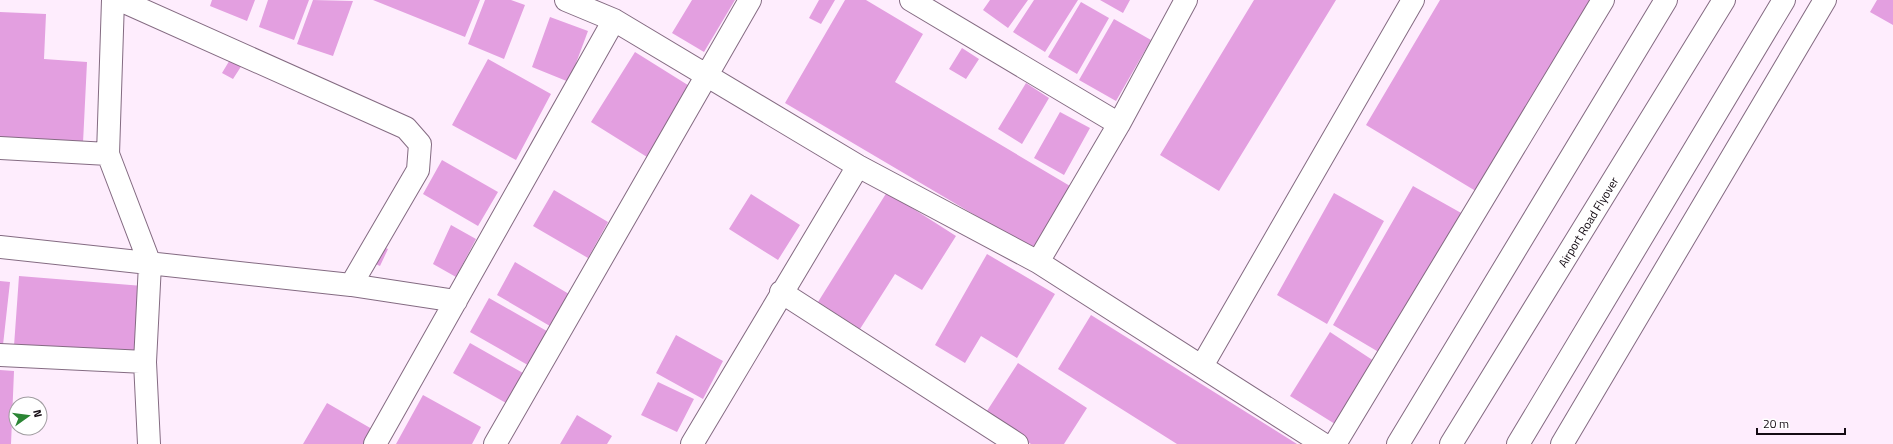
<svg xmlns="http://www.w3.org/2000/svg" width="1893" height="444" font-family="'Titillium Web',sans-serif">
  <rect width="100%" height="100%" fill="#feedfd"/>
  <path fill="#e39fe0" d="M212 0H255L247 21 210 6Z
    M268 0H309L294 40 259 27Z
    M313 0 353 1 333 56 297 44Z
    M373 0H480L465 37Z
    M485 0H511L525 5 504 59 468 44Z
    M692 0H735L704 52 672 33Z
    M819 0H835L821 24 809 18Z
    M845 0H866L923 34 895 82 1070 186 1034 250 785 103Z
    M990 0H1028L1008 28 983 10Z
    M1034 0H1078L1045 52 1013 32Z
    M1100 0H1130L1123 13Z
    M1254 0H1336L1219 191 1160 155Z
    M1440 0H1594L1479 193 1366 125Z
    M1877 0H1893V25L1870 12Z
    M1081 2 1109 18 1077 74 1048 57Z
    M0 12 46 14 44 59 87 62 83 143 0 139Z
    M550 17 588 31 569 82 532 67Z
    M1114 19 1151 40 1116 101 1079 80Z
    M962 48 979 59 966 79 949 69Z
    M635 52 691 87 647 157 591 122Z
    M231 58 242 65 233 79 222 73Z
    M488 59 551 94 516 160 452 125Z
    M1026 83 1049 98 1022 144 998 129Z
    M1060 112 1090 128 1064 175 1034 158Z
    M442 160 498 192 478 226 423 194Z
    M1413 186 1463 214 1382 354 1333 325Z
    M554 190 608 222 588 258 533 226Z
    M887 192 956 236 922 290 895 274 860 329 818 302Z
    M1334 193 1384 221 1327 324 1277 295Z
    M751 194 800 225 778 260 729 229Z
    M451 225 476 239 456 277 433 264Z
    M377 244 388 249 380 266 369 261Z
    M987 254 1055 294 1017 358 981 336 965 363 935 345Z
    M515 262 574 297 555 329 497 295Z
    M19 276 143 286 137 356 14 346Z
    M0 281 10 282 3 345H0Z
    M489 298 552 334 533 368 470 332Z
    M1091 315 1297 444H1177L1058 369Z
    M1330 332 1374 361 1335 424 1290 396Z
    M676 335 723 361 703 399 656 373Z
    M470 343 530 377 513 407 453 373Z
    M1018 363 1087 408 1064 444H1031L985 414Z
    M0 370 14 371 11 444H0Z
    M658 382 694 399 677 432 641 415Z
    M423 395 481 427 472 444H396Z
    M327 403 372 429 364 444H303Z
    M577 415 612 436 607 444H560Z"/>
  <g fill="none" stroke-linecap="round" stroke-linejoin="round">
    <defs>
      <path id="minor" d="M113 0 108 154 150 264 145 362 149 444
        M120 0 406 128 420 144 418 170 351 285
        M566 0 614 20 858 166 1038 262 1323 444
        M911 0 1119 124
        M0 148 108 154
        M0 247 351 285 456 301
        M1038 262 1119 124 1186 0
        M781 292 1017 444
        M0 355 145 362
        M1202 366 1413 0
        M375 444 614 20
        M495 444 750 0
        M692 444 858 166
        M1335 444 1603 0"/>
      <path id="tertiary" d="M1398 444 1666 0
        M1562 444 1825 0"/>
      <g id="primary">
        <path id="s1" d="M1451 444 1724 0"/>
        <path d="M1518 444 1784 0"/>
      </g>
    </defs>
    <use href="#minor" stroke="#846b82" stroke-width="24"/>
    <use href="#tertiary" stroke="#846b82" stroke-width="24"/>
    <use href="#primary" stroke="#846b82" stroke-width="24"/>
    <use href="#minor" stroke="#fff" stroke-width="22"/>
    <use href="#tertiary" stroke="#fff" stroke-width="22"/>
    <use href="#primary" stroke="#fff" stroke-width="22"/>
  </g>
  <g text-anchor="middle" dominant-baseline="central" stroke-width="4" stroke-linejoin="round" paint-order="stroke">
    <g font-size="12" fill="#140b13" stroke="#fff">
      <text stroke="none"><textPath href="#s1" startOffset="261">Airport Road Flyover</textPath></text>
    </g>
  </g>
  <g transform="translate(28 416) rotate(76)"><circle r="19" fill="#ffffff" stroke="#a19da1"/>
  <path d="M0-3L7 15L0 10L-7 15Z" fill="#2b8534"/>
  <text y="-6" font-size="11" font-weight="bold" text-anchor="middle" fill="#140b13">N</text>
  </g>
  <path d="M1757 428v6h88v-6" fill="none" stroke="#140b13" stroke-width="2"/>
  <text x="1763" y="428" font-size="12" fill="#140b13" stroke="#ffffff" stroke-width="3" paint-order="stroke">20 m</text>
</svg>
